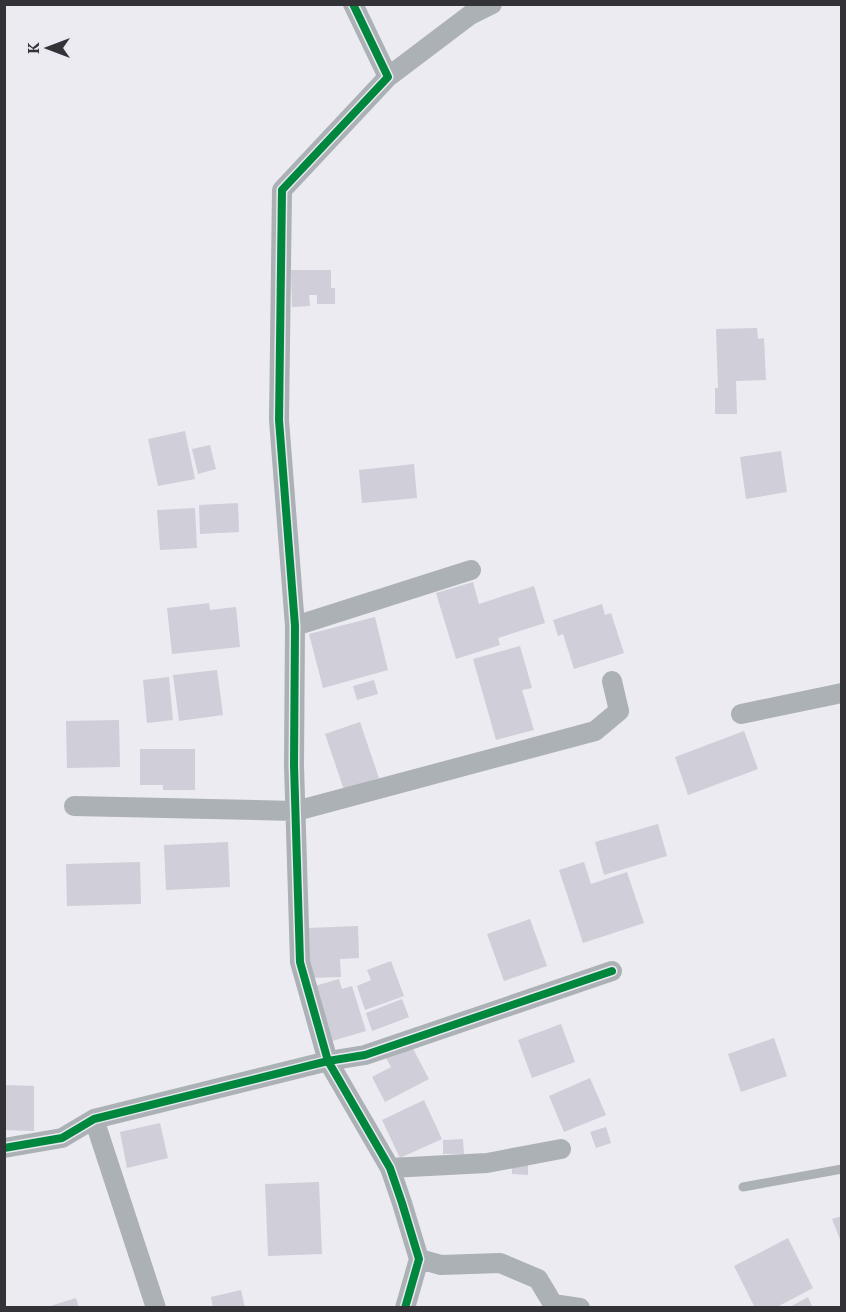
<svg xmlns="http://www.w3.org/2000/svg" width="846" height="1312" font-family="'PT Serif',serif">
  <rect width="100%" height="100%" fill="#ecebf1"/>
  <path fill="#cfced9" d="M291 270H331V288H335V304H317V295H309L310 306 292 307Z
    M757 328 758 339 764 338 766 380 736 381 737 414H715V388H718L716 329Z
    M185 431 195 479 158 486 148 439Z
    M210 445 216 469 198 474 192 449Z
    M781 451 787 492 746 499 740 457Z
    M414 464 417 498 362 503 359 470Z
    M238 503 239 532 200 534 199 505Z
    M195 508 197 548 160 550 157 510Z
    M473 582 479 604 534 586 545 623 498 638 500 645 456 659 436 593Z
    M209 603 210 610 236 607 240 647 172 654 167 608Z
    M602 604 605 615 611 613 624 653 574 669 563 634 558 636 553 620Z
    M375 617 388 670 323 688 309 634Z
    M520 646 532 688 522 690 534 730 496 740 473 659Z
    M217 670 223 715 179 721 173 675Z
    M169 677 173 720 147 723 143 680Z
    M374 680 378 694 357 700 353 686Z
    M119 720 120 767 67 768 66 721Z
    M360 722 379 778 344 790 325 734Z
    M744 731 758 769 688 795 675 757Z
    M140 749H195V790H163V785H140Z
    M658 824 667 856 604 875 595 842Z
    M228 842 230 887 166 890 164 845Z
    M140 862 141 904 67 906 66 864Z
    M584 862 591 884 627 872 644 923 583 943 559 870Z
    M530 919 547 966 504 981 487 934Z
    M358 926 359 958 340 959 341 977 309 978 307 928Z
    M391 961 404 996 365 1010 357 986 371 980 367 970Z
    M339 979 342 989 352 986 366 1031 332 1041 315 986Z
    M402 999 409 1017 372 1031 366 1013Z
    M561 1024 575 1062 532 1078 518 1040Z
    M774 1038 787 1076 741 1092 728 1054Z
    M411 1045 429 1079 385 1102 372 1077 391 1067 386 1058Z
    M590 1078 606 1115 564 1132 549 1096Z
    M4 1085 34 1086V1131L4 1130Z
    M424 1100 442 1139 400 1158 382 1120Z
    M160 1123 168 1158 127 1168 120 1132Z
    M606 1127 611 1143 596 1148 590 1132Z
    M463 1139 464 1154H443V1140Z
    M512 1162 528 1163V1175L512 1174Z
    M319 1182 322 1254 268 1256 265 1184Z
    M842 1216V1242H841L832 1219Z
    M788 1238 813 1288 775 1308H755L734 1266Z
    M241 1290 245 1308H213L211 1297Z
    M808 1297 813 1308H788Z
    M76 1298 79 1308H47V1307Z"/>
  <g fill="none" stroke-linecap="round" stroke-linejoin="round">
    <path stroke="#abb1b5" stroke-width="9" d="M743 1187 842 1169"/>
    <path stroke="#abb1b5" stroke-width="20" d="M353 4 388 77 282 190 279 420 295 626 294 765 300 962 328 1061 390 1168 402 1203 419 1259 405 1308
      M388 77 470 15 492 4
      M295 626 471 570
      M741 714 842 693
      M74 806 296 811 595 731 619 711 612 681
      M94 1119 156 1308
      M4 1148 62 1138 94 1119 328 1061 365 1055 612 971
      M390 1168 487 1163 561 1149
      M419 1259 441 1265 500 1263 538 1279 553 1304 580 1308"/>
    <defs>
      <path id="cycleway" d="M353 4 388 77 282 190 279 420 295 626 294 765 300 962 328 1061 390 1168 402 1203 419 1259 405 1308
        M4 1148 62 1138 94 1119 328 1061 365 1055 612 971"/>
    </defs>
    <use href="#cycleway" stroke="#eae9f3" stroke-width="11"/>
    <use href="#cycleway" stroke="#00873e" stroke-width="8"/>
  </g>
  <rect width="846" height="1312" fill="none" stroke="#333236" stroke-width="12"/>
  <g transform="translate(48 48) rotate(270)" stroke="#eae9f3" stroke-width="4.5" paint-order="stroke">
  <path d="M0-4.5L10 22L0 15L-10 22Z" fill="#333236"/>
  <text y="-9" font-size="16" font-weight="bold" text-anchor="middle" fill="#333236">K</text>
  </g>
</svg>
